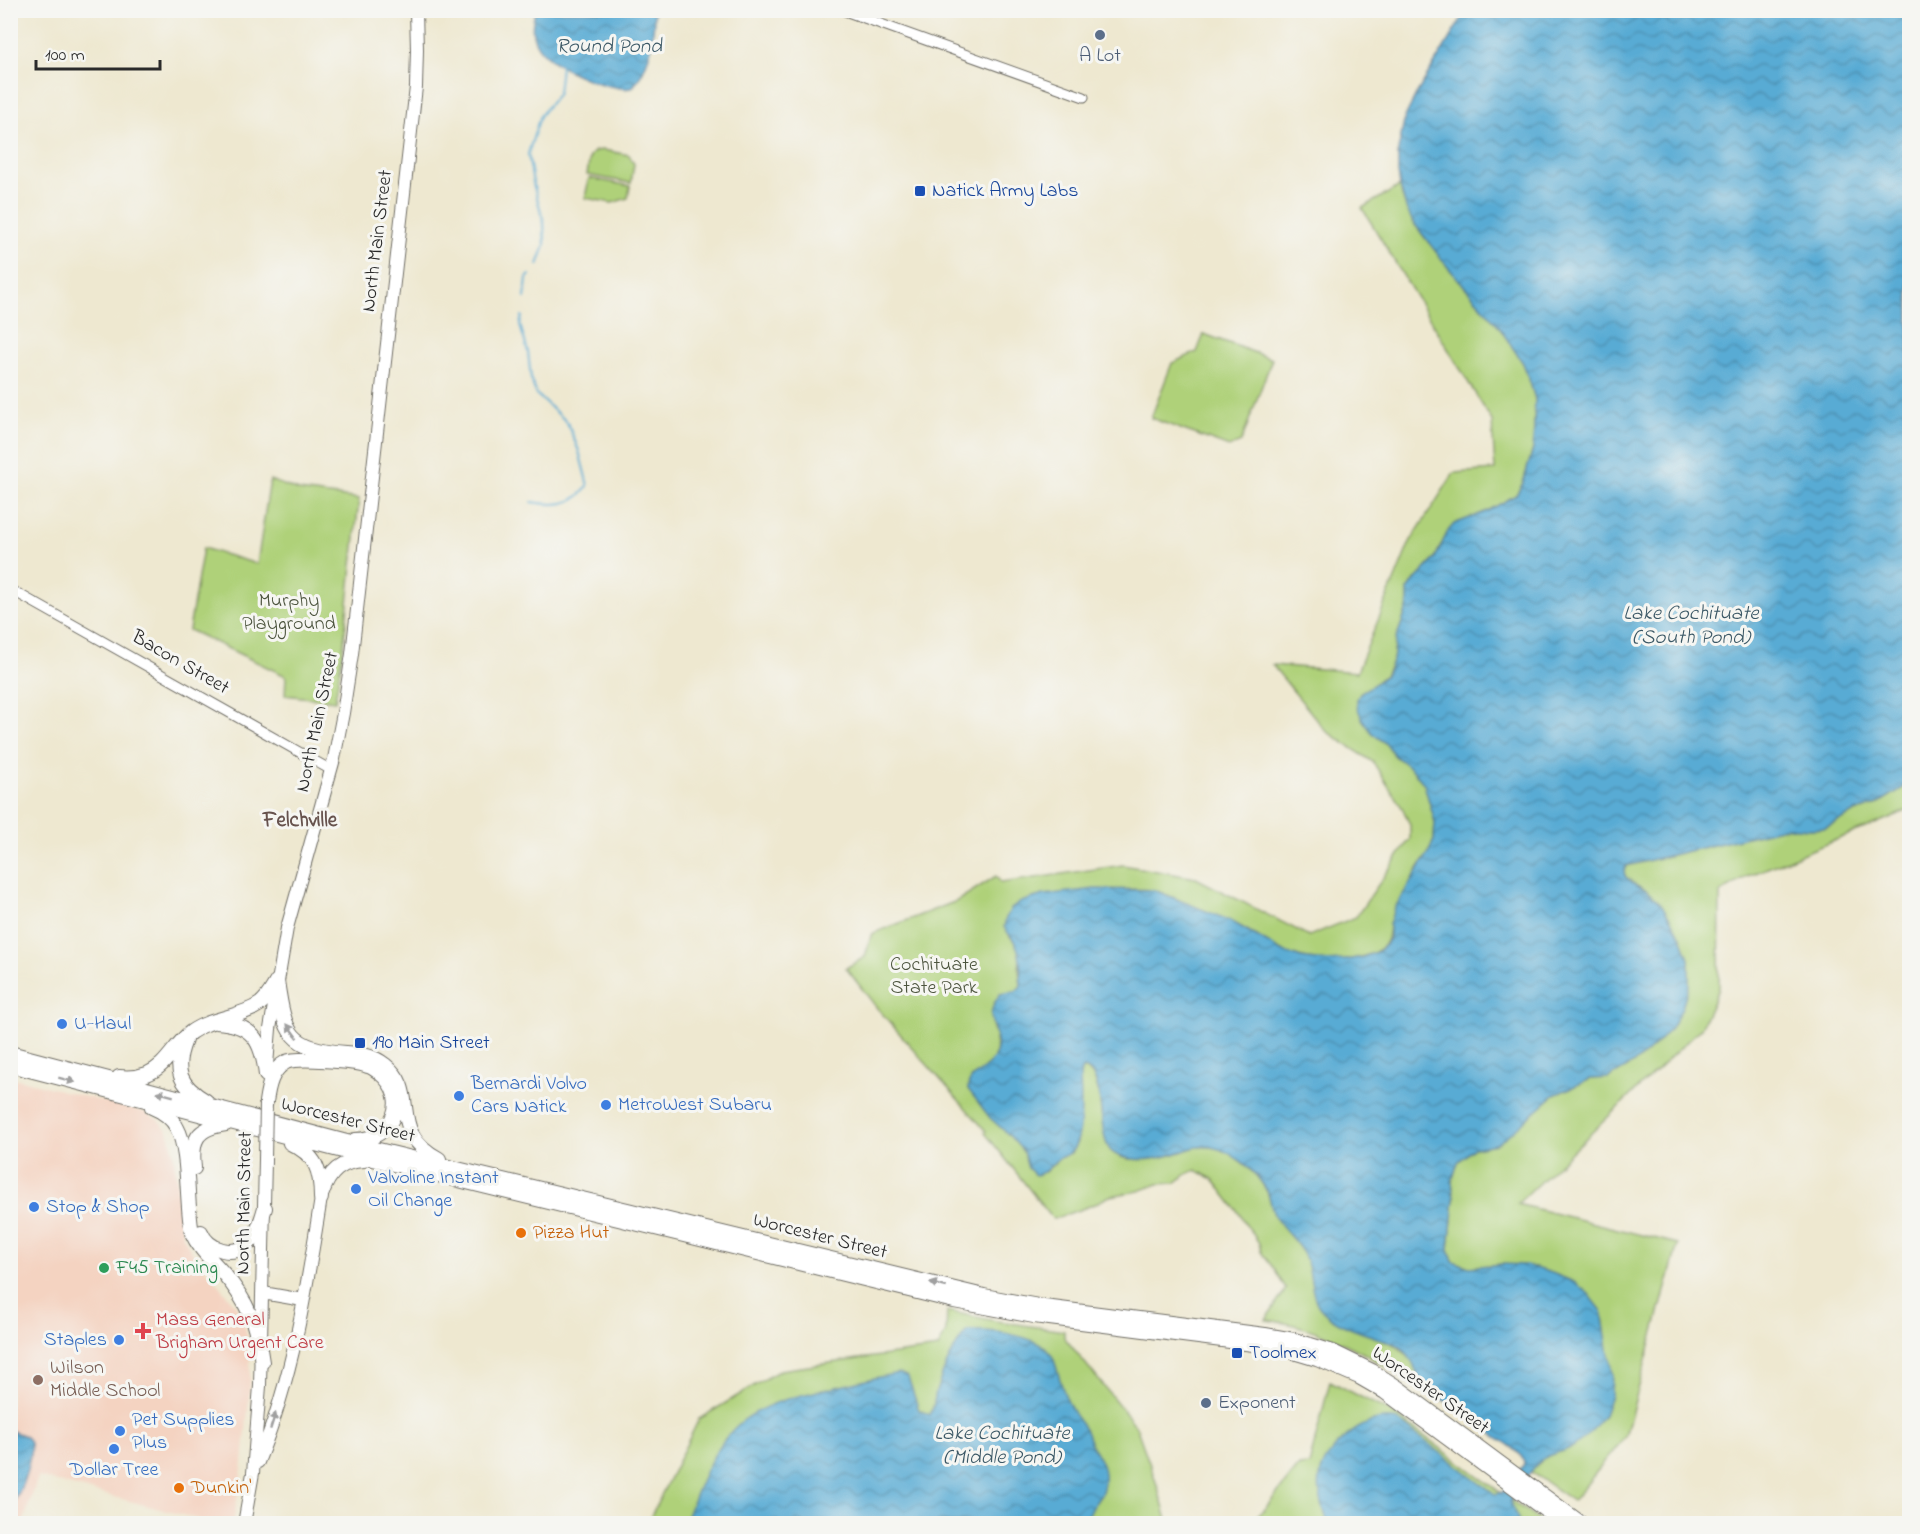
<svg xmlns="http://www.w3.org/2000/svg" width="1920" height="1534" font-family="'Indie Flower',sans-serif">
  <defs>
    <pattern id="water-waves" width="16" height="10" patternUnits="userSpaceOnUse" patternTransform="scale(1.5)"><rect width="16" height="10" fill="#59abd4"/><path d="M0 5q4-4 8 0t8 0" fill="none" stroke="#4a8bac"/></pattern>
  </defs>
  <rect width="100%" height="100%" fill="#f6f6f2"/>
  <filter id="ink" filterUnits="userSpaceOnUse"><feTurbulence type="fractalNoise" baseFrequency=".0167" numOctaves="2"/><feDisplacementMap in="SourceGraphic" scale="12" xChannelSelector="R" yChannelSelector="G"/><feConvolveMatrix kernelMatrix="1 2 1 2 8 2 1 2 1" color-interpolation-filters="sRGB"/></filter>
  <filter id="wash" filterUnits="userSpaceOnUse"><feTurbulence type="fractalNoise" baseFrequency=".008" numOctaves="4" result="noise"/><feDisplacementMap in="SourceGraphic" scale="24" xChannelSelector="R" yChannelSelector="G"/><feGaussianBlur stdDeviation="1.35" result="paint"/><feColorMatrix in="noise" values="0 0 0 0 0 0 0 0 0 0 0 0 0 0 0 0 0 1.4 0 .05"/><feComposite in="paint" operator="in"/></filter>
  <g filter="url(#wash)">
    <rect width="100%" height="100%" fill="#eee8d0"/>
    <path fill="#f4d3c1" d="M10 1077 144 1112 158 1120 168 1131 173 1149 183 1236 191 1251 236 1306 243 1320 250 1347V1385L243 1463 233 1523H213L38 1477 23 1523H11Z"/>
    <path fill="#afd179" stroke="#6d7e52" stroke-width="1.5" d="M603 150 629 155 634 164 631 183 587 175 590 156 595 151Z
      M589 178 630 186 628 198 612 203 585 198Z
      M1400 186 1402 196 1413 222 1447 266 1497 324 1523 363 1529 379 1535 399 1533 449 1523 483 1516 495 1488 511 1454 524 1441 545 1434 560 1415 580 1408 590V606L1396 639 1393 660 1385 675 1373 685 1361 692 1372 733 1385 743 1395 756 1412 769 1424 784 1435 822 1434 840 1428 854 1419 867 1389 924C1388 946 1382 952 1360 957 1334 964 1305 962 1280 950 1268 944 1257 935 1245 929 1226 919 1206 911 1186 903 1176 899 1163 892 1152 890 1126 887 1097 892 1070 893 1045 895 1020 895 1006 918L1009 935 1017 945 1020 958 1019 970 1021 986 1016 991H1011L992 1025C1001 1049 997 1066 972 1077L968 1089 1023 1151 1028 1168 1045 1172 1060 1158 1071 1153 1077 1142 1080 1127V1076L1081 1070 1083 1068C1107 1073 1096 1135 1111 1151 1125 1166 1163 1158 1181 1152 1187 1150 1192 1147 1198 1147 1207 1146 1218 1148 1225 1151 1239 1157 1261 1178 1267 1192 1271 1200 1271 1209 1276 1218 1284 1232 1299 1243 1306 1258 1312 1272 1311 1299 1322 1310 1356 1343 1406 1327 1421 1381L1416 1387C1371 1355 1321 1326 1266 1320L1286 1289 1274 1269 1261 1252 1259 1243 1236 1209 1213 1179 1196 1170 1187 1174 1175 1183 1158 1184 1139 1191 1110 1196 1090 1206 1053 1219 985 1133 986 1131 877 1008 846 968 865 957 871 936 874 933 957 901 996 876 1001 883 1123 865 1196 878 1309 936 1356 917 1410 839V825L1403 809 1373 762 1326 731 1272 665 1357 672 1410 542 1454 473 1495 470 1492 421 1362 208Z
      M1204 334 1272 359 1241 442 1229 447 1151 418 1172 363 1197 352Z
      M270 480 299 491 359 499 343 651 335 701 285 695 286 676 189 630 203 548 257 564Z
      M1909 784V810L1748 876 1720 893 1719 988 1701 1028 1517 1204 1678 1244 1625 1437 1573 1501 1530 1471 1546 1457 1558 1452 1608 1353 1602 1311 1502 1264 1469 1267 1453 1261 1449 1249 1454 1199 1452 1181 1458 1162 1474 1148 1496 1144 1554 1095 1591 1079 1608 1078 1636 1062 1656 1044 1670 1029 1682 1008 1689 985V959L1681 937 1647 891 1633 883 1625 876 1624 871 1626 866 1788 827 1809 829 1825 828 1855 812 1876 805Z
      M947 1311 996 1321 1064 1331V1337L1136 1426 1155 1479 1168 1523 647 1524 699 1419 780 1370 938 1348 946 1331Z
      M1330 1381 1394 1414 1542 1523 1249 1524 1267 1506 1299 1466 1309 1465Z"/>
    <path fill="url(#water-waves)" stroke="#426b80" stroke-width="1.5" d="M536 11H654C654 38 651 66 632 88 608 92 547 66 536 43 531 33 532 21 536 11Z
      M1466 11H1909V784L1876 805 1855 812 1825 828 1809 829 1788 827 1626 866 1624 871 1625 876 1633 883 1647 891 1662 905 1681 937 1689 959V985L1682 1008 1670 1029 1656 1044 1636 1062 1608 1078 1591 1079 1554 1095 1512 1132 1496 1144 1474 1148 1458 1162 1452 1181 1454 1199 1449 1249 1453 1261 1469 1267 1502 1264 1526 1265 1552 1273 1574 1282 1588 1293 1602 1311 1612 1374 1611 1395 1604 1415 1590 1433 1573 1447 1546 1457 1536 1465 1521 1485 1510 1502 1520 1523H1328C1323 1507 1316 1490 1321 1472 1328 1445 1368 1412 1397 1420L1495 1494 1503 1492 1524 1464C1523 1456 1519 1453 1513 1448L1425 1387C1416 1376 1414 1359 1402 1348 1395 1342 1385 1340 1377 1338 1358 1331 1335 1325 1321 1309 1310 1298 1312 1271 1305 1257 1298 1242 1284 1231 1275 1217 1271 1209 1271 1199 1267 1191 1261 1180 1247 1164 1236 1158 1225 1150 1211 1145 1198 1147 1192 1147 1186 1151 1180 1152 1162 1158 1146 1162 1127 1158 1122 1157 1115 1155 1111 1151 1096 1135 1107 1073 1084 1068L1081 1070 1080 1076C1081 1094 1084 1139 1071 1152 1068 1155 1062 1156 1058 1159 1050 1165 1046 1174 1035 1175L1028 1168 1023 1151 1009 1135 990 1118 968 1089C966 1074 991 1070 996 1053 1003 1030 979 1022 1000 994L1016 991 1021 986C1020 973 1022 959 1017 947 1015 940 1008 934 1004 927L1006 918 1011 909 1021 902 1043 895 1095 889 1154 890 1231 921 1280 950 1301 958 1324 961 1345 960 1363 957 1379 951 1385 945 1389 937V924L1394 909 1428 854 1434 840 1435 822 1424 784 1412 769 1395 756 1385 743 1372 733 1362 719 1357 706V699L1361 692 1373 685 1386 675 1393 660 1396 639 1408 606V590L1415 580 1434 560 1448 531 1454 524 1488 511 1516 495 1523 483 1533 449 1535 399 1529 379 1523 363 1497 324 1447 266 1413 222 1406 208 1400 186 1398 173V150L1405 117 1418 91Z
      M967 1331C990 1330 1045 1334 1054 1360 1060 1377 1063 1396 1073 1412 1077 1419 1082 1424 1086 1431 1088 1435 1089 1440 1091 1444 1096 1454 1103 1461 1104 1473 1105 1482 1103 1492 1098 1499 1092 1508 1086 1512 1088 1523H684C697 1492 707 1460 729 1434 757 1401 805 1394 845 1385 863 1381 881 1376 899 1373L908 1377 919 1410 930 1415C934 1408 934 1400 936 1392 943 1370 952 1348 967 1331Z
      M11 1430C15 1433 25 1434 28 1439 36 1449 21 1496 12 1503L10 1502 13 1452 11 1447Z"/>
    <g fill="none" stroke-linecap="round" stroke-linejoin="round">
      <path stroke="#59abd4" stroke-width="2" d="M538 265 545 245 544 223 533 183 528 154 540 116 558 93 561 66
        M525 298 527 278 530 275
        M522 316 520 325 528 352 531 379 536 394 567 422 579 451 588 486C574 506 554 506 532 502"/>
    </g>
  </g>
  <g filter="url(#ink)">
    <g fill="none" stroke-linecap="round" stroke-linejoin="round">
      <defs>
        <path id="minor" d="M842 10 1084 97
          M10 589 331 770"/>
        <path id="major" d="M267 1065 270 1029 287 928 334 759 343 713 352 654 416 87 417 50 416 10
          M263 1293 303 1300
          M258 1462C293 1378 307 1287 321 1198
          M244 1524 253 1473 260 1386 265 1160"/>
        <path id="highway" d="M277 981C285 1035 289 1048 346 1053 361 1054 374 1056 385 1065 422 1094 385 1130 439 1159
          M216 1022C253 1024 262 1041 266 1075
          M185 1040C173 1070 179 1085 206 1101
          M10 1053 362 1146 984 1296 1044 1307 1265 1335 1294 1340 1333 1352 1372 1371 1397 1387 1582 1524
          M10 1065 381 1161 954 1301 1034 1316 1277 1347 1317 1359 1359 1377 1385 1392 1564 1524
          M119 1077C128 1078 139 1077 147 1074 166 1067 175 1044 191 1032 212 1017 240 1018 260 1004 268 998 272 989 277 981
          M266 1102C268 1088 271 1070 286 1062 296 1057 356 1061 368 1066 372 1067 376 1070 380 1073 411 1098 393 1140 355 1140
          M152 1107C162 1111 172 1118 177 1128 190 1151 186 1204 192 1233 199 1249 213 1261 224 1274 248 1302 257 1325 262 1362
          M290 1143C316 1155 321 1170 321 1198
          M194 1168C191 1140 196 1128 226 1124
          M322 1193C329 1172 341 1161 364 1160
          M201 1232C208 1250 234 1258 249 1243 258 1234 261 1220 265 1208"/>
      </defs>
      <use href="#minor" stroke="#6f6d65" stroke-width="11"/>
      <use href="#major" stroke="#6f6d65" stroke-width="14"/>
      <use href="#highway" stroke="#6f6d65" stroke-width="16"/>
      <use href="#minor" stroke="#fff" stroke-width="9"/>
      <use href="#major" stroke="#fff" stroke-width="12"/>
      <use href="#highway" stroke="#fff" stroke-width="14"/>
      <defs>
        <path id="major-bridge" d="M265 1160 266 1102"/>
      </defs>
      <use href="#major-bridge" stroke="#6f6d65" stroke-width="14" stroke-linecap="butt"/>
      <use href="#major-bridge" stroke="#fff" stroke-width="12"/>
    </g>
    <defs><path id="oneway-solid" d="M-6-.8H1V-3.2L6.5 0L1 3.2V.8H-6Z" transform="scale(1.5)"/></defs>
    <g fill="#a0a0a0">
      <use href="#oneway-solid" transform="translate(292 1031) rotate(-126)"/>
      <use href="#oneway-solid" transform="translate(67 1080) rotate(15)"/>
      <use href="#oneway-solid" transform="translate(165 1094) rotate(-165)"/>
      <use href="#oneway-solid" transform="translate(938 1285) rotate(-166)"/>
      <use href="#oneway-solid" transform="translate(273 1421) rotate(-72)"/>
    </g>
  </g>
  <g fill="#5c6f8a" stroke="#f6f6f2" stroke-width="2">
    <circle cx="1100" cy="35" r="6"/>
    <circle cx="1206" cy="1403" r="6"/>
  </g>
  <g fill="#1a4fb4" stroke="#f6f6f2" stroke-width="2">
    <rect x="914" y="185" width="12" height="12" rx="3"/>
    <rect x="354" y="1037" width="12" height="12" rx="3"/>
    <rect x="1231" y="1347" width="12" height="12" rx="3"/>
  </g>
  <g fill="#3f7fe0" stroke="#f6f6f2" stroke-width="2">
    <circle cx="62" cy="1024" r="6"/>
    <circle cx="459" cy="1096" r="6"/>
    <circle cx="606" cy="1105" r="6"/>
    <circle cx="356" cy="1189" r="6"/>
    <circle cx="34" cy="1207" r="6"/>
    <circle cx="119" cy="1340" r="6"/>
    <circle cx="120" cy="1431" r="6"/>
    <circle cx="114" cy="1449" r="6"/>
  </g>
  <g fill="#e8710a" stroke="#f6f6f2" stroke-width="2">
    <circle cx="521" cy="1233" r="6"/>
    <circle cx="179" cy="1488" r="6"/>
  </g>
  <circle fill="#2e9e5b" stroke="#f6f6f2" stroke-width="2" cx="104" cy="1268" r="6"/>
  <path fill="#e0444e" stroke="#f6f6f2" stroke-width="2" d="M140 1322h6v6h6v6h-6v6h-6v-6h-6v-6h6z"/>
  <circle fill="#8d6e63" stroke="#f6f6f2" stroke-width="2" cx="38" cy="1380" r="6"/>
  <g text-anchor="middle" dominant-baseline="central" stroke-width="6" stroke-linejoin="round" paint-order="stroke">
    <g font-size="20" fill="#4e5e75" stroke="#f6f6f2">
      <text x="1100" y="56">A Lot</text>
      <text x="1218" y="1403" text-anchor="start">Exponent</text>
    </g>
    <g font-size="20" fill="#164399" stroke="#f6f6f2" text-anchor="start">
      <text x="932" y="191">Natick Army Labs</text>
      <text x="372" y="1043">190 Main Street</text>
      <text x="1249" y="1353">Toolmex</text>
    </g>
    <g font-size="20" fill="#2b2b2b" stroke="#f6f6f2">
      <text transform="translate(378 241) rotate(-83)">North Main Street</text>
      <text transform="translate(180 663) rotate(30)">Bacon Street</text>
      <text transform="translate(318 722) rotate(-78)">North Main Street</text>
      <text transform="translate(348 1121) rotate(14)">Worcester Street</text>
      <text transform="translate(245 1203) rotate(-89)">North Main Street</text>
      <text transform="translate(820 1237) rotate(14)">Worcester Street</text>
      <text transform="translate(1430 1391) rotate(35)">Worcester Street</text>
    </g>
    <g font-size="20" fill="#4c543e" stroke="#f6f6f2">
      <text x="289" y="601">Murphy<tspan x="289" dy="23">Playground</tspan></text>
      <text x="934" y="965">Cochituate<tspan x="934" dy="23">State Park</tspan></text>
    </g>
    <g font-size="20" fill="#366cbe" stroke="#f6f6f2" text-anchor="start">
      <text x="74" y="1024">U-Haul</text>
      <text x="471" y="1084">Bernardi Volvo<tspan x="471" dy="23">Cars Natick</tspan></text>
      <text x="618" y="1105">MetroWest Subaru</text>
      <text x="368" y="1178">Valvoline Instant<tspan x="368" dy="23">Oil Change</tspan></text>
      <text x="46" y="1207">Stop &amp; Shop</text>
      <text x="107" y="1340" text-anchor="end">Staples</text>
      <text x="132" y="1420">Pet Supplies<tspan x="132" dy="23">Plus</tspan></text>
      <text x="114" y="1470" text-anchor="middle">Dollar Tree</text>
    </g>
    <g font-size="20" fill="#c56008" stroke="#f6f6f2" text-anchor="start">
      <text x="533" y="1233">Pizza Hut</text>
      <text x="191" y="1488">Dunkin'</text>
    </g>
    <g font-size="20" fill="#27864d" stroke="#f6f6f2" text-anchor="start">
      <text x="116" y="1268">F45 Training</text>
    </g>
    <g font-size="20" fill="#be3a42" stroke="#f6f6f2" text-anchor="start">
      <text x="156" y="1320">Mass General<tspan x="156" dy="23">Brigham Urgent Care</tspan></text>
    </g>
    <g font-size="20" fill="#785e54" stroke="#f6f6f2" text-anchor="start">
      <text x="50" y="1368">Wilson<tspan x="50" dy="23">Middle School</tspan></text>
    </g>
    <g font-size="21" font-style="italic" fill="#3b5866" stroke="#f6f6f2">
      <text x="609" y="47">Round Pond</text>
      <text x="1691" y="614">Lake Cochituate<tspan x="1691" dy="24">(South Pond)</tspan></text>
      <text x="1002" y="1434">Lake Cochituate<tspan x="1002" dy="24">(Middle Pond)</tspan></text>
    </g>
    <g font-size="21" font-weight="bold" fill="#67534e" stroke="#f6f6f2">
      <text x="300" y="821">Felchville</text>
    </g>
  </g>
  <rect width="1920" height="1534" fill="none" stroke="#f6f6f2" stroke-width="36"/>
  <path d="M36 60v9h124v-9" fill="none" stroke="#2b2b2b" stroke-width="3"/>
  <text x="45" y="60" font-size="18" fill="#2b2b2b" stroke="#f6f6f2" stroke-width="4.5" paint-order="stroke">100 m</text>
</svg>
